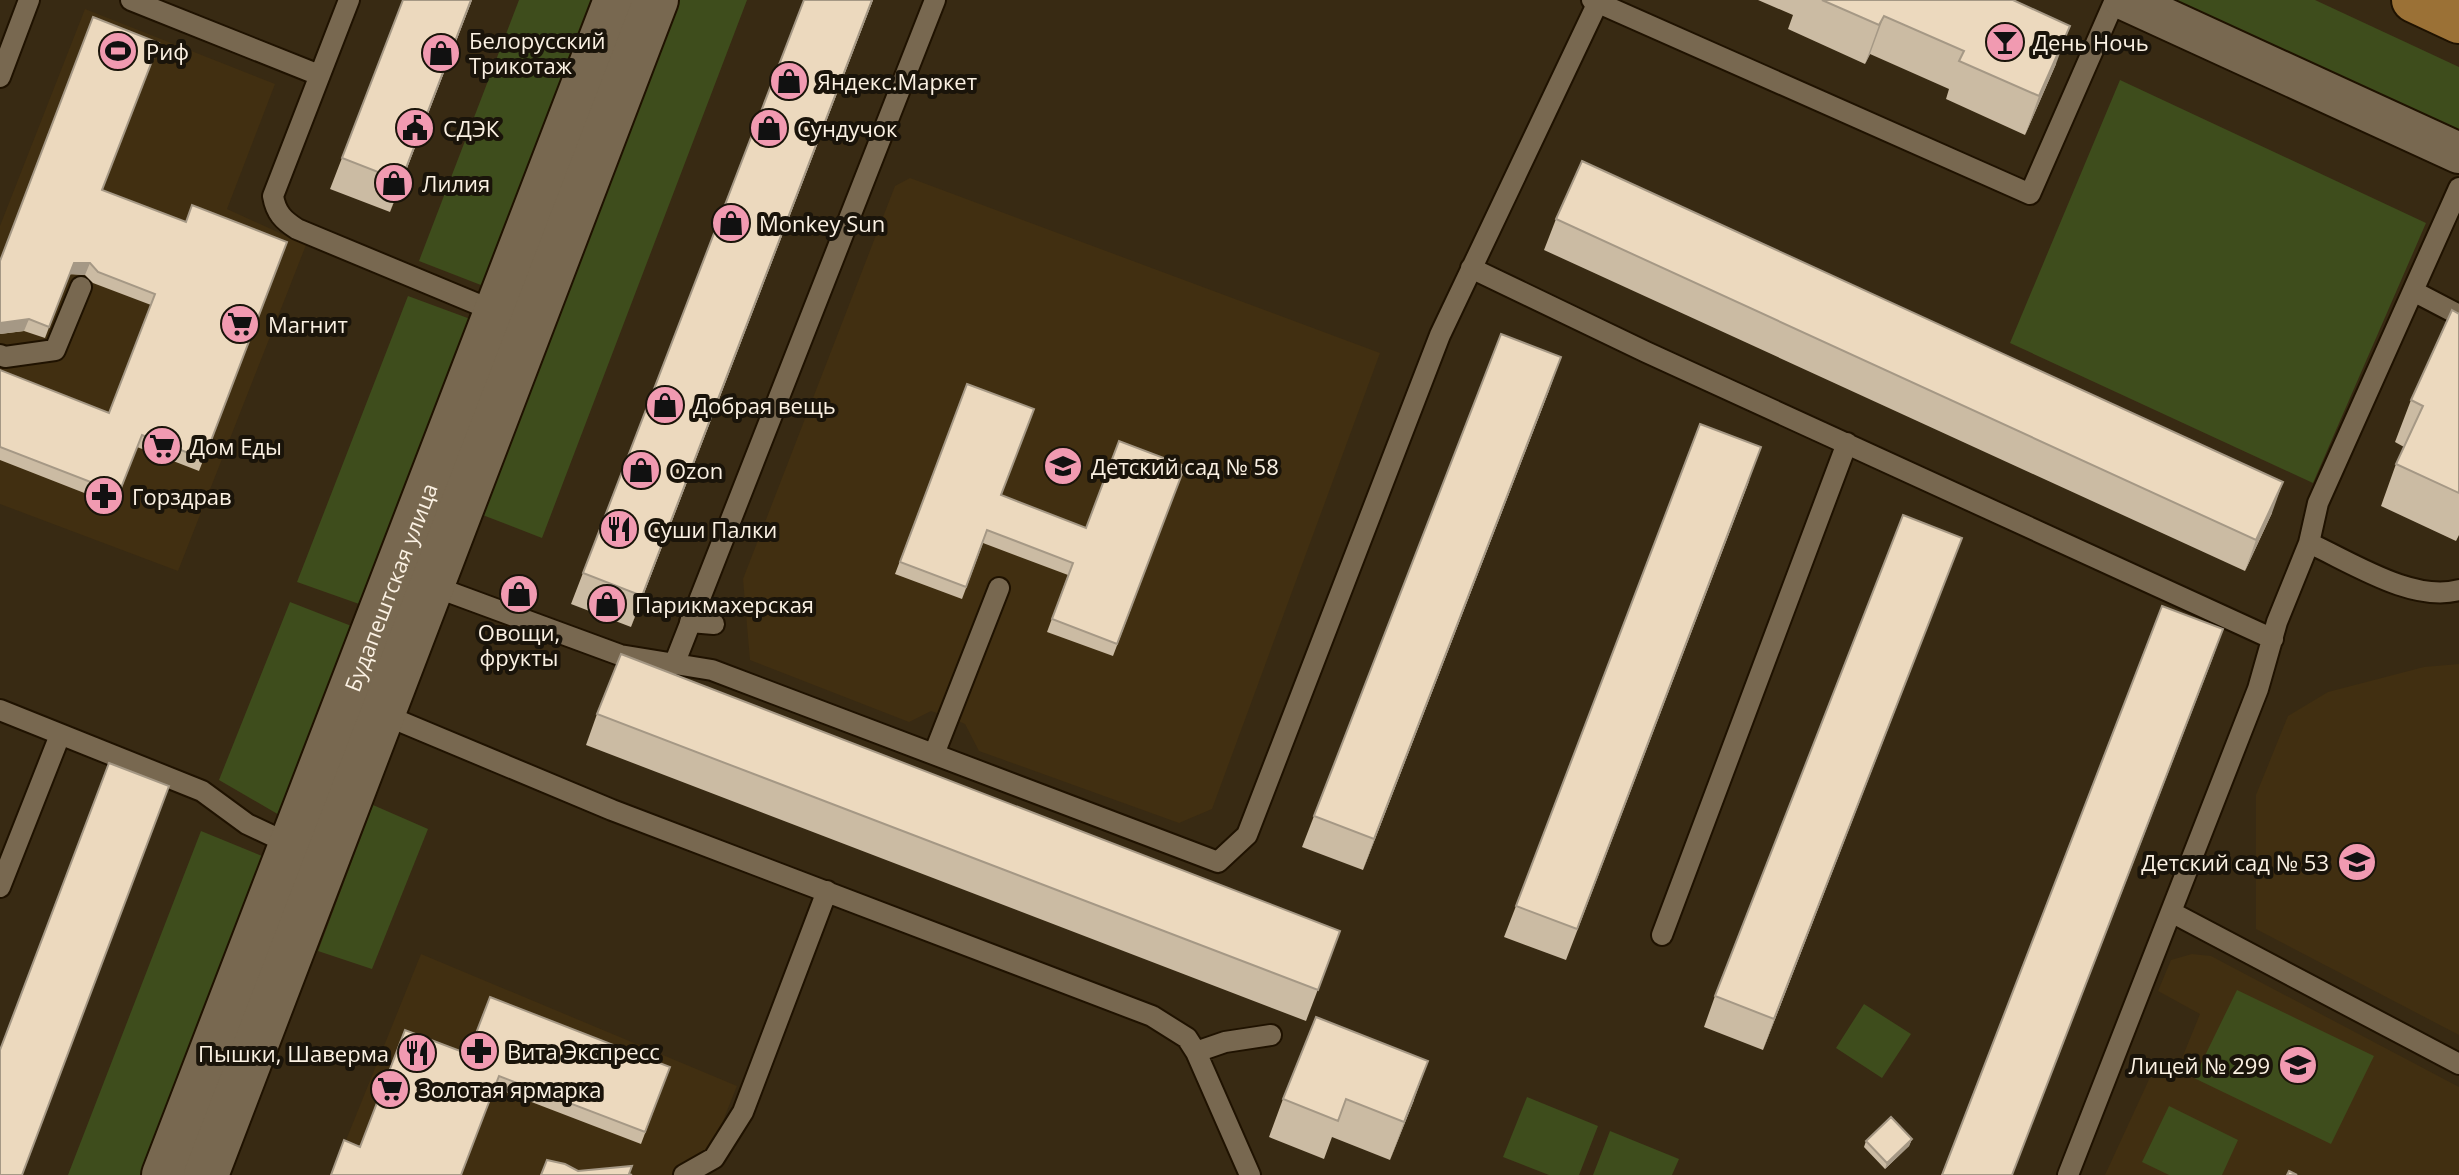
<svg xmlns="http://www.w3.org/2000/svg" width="2459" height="1175" font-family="'Open Sans',sans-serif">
  <rect width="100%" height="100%" fill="#382a13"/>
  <path fill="#412f11" d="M85 9 275 84 227 209 306 245 178 571 0 504V226Z
    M910 178 1380 353 1212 809 1179 823 979 751 965 724 949 717 931 711 909 722 750 660 743 579 895 186Z
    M2459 664V1035L2256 929V795L2288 716 2328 692 2424 667Z
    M421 954 737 1086 701 1175H332Z
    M2192 954 2211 956 2459 1087V1175H2105L2158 1060 2178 1068 2200 1014 2158 991 2171 960Z"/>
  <path fill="#3e4d1c" d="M519 0H597L486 287 419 261Z
    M677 0H747L542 538 480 514Z
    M2175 0H2315L2459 67V133Z
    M2120 80 2426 223 2313 483 2010 343Z
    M408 296 473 320 362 605 297 582Z
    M290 602 354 627 281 816 219 780Z
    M373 805 428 829 372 969 318 951Z
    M201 831 267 858 144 1175H68Z
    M2237 990 2374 1056 2331 1144 2194 1078Z
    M1864 1004 1911 1034 1882 1078 1836 1048Z
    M1527 1097 1598 1126 1579 1175H1549L1503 1157Z
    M2169 1106 2238 1140 2222 1175H2169L2142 1162Z
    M1610 1131 1679 1159 1672 1175H1593Z"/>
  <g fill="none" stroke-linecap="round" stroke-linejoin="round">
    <defs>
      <path id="service" d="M131 0 319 75
        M349 0 273 196C276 213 283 220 297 229L499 313
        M1592 0 2030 194 2115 0
        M0 77 29 0
        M1471 268 1646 352 2273 639
        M2413 291 2459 315
        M0 355 5 357 55 350 81 287
        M2309 543C2351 562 2413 603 2459 590
        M430 585 620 655 712 670 1218 862 1247 835 1440 335 1599 0
        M690 622 714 624
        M675 662 935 0
        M0 710 202 791 247 824 296 847
        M380 713 612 810 1152 1016 1187 1038 1196 1052 1250 1175
        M934 754 999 588
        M0 887 60 735
        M2171 912 2459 1064
        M1662 935 1847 443
        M1196 1052 1225 1042 1271 1035
        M684 1175 714 1158 743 1112 827 891
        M2068 1175 2258 689 2277 622 2309 543 2318 503 2459 188"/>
      <path id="minor" d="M2125 0 2459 153"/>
      <g id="tertiary">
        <path id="s1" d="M164 1175 616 0"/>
        <path d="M206 1175 656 0"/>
      </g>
      <path id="primary" d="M2414 0 2459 21"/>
    </defs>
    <use href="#service" stroke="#1f1200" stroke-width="24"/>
    <use href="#minor" stroke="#1f1200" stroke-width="44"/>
    <use href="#tertiary" stroke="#1f1200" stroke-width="48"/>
    <use href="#primary" stroke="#1f1200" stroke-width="48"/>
    <use href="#service" stroke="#786850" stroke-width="20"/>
    <use href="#minor" stroke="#786850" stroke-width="40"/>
    <use href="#tertiary" stroke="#786850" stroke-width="44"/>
    <use href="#primary" stroke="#9b7136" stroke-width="44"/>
  </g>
  <path fill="#cbbba3" d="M403 0H472L390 212 330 189Z
    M804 0H873L631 627 571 604Z
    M1758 0H2013L2056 64 2025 135 1946 99 1949 89 1870 54 1865 64 1788 29 1793 15Z
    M102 190 186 222 287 242 199 471 137 447 115 505 0 460V370L109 413 151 305 93 283 85 275 69 274 45 338 24 331 0 334Z
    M1556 219 2272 513 2245 571 1544 250Z
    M2459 314V535L2456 541 2381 506 2396 464 2404 447 2395 442 2411 400Z
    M967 384 1001 495 1086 528 1185 466 1113 656 1047 632 1068 575 983 543 962 599 895 574Z
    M1550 388 1363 870 1302 847 1314 816Z
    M1750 479 1566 960 1504 937 1516 906Z
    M1962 538 1763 1050 1704 1027 1715 996Z
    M597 714 1340 931 1306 1021 586 745Z
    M468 1054 670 1067 641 1144 495 1088 360 1147Z
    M1283 1099 1414 1100 1390 1160 1332 1137 1324 1159 1269 1137Z
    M1912 1139 1909 1146 1885 1169 1864 1147 1866 1141Z"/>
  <path fill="#a59885" d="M471 0H472L390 212 401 181Z
    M872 0H873L631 627 642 596Z
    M1884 16 1870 54 1865 64 1879 25Z
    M2070 26 2056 64 2025 135 2039 96Z
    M74 263H90L85 275 69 274 45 338Z
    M29 319 24 331 0 334V323Z
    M1561 357 1550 388 1363 870 1374 839Z
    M2283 482 2272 513 2245 571 2256 540Z
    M1962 538 1950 569 1763 1050 1774 1019Z
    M2223 629 2212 660 2012 1175Z
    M1428 1061 1414 1100 1390 1160 1404 1122Z
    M1912 1139 1909 1146 1885 1169 1887 1163Z"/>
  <path fill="#ecd9be" stroke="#a59885" stroke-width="2" d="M403 0H471L401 181 342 158Z
    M804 0H872L642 596 583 573Z
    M1822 0H2013L2070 26 2039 96 1959 61 1964 51 1884 16 1879 25Z
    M93 17 159 43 102 190 186 222 192 205 287 242 204 459 142 435 119 493 0 447V370L109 413 155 294 98 272 90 263H74L49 327 29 319 0 323V261Z
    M1582 161 2283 482 2256 540 1556 219Z
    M2452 310 2459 314V493L2396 464 2423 406 2411 400Z
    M1501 334 1561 357 1374 839 1314 816Z
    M967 384 1034 409 1001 495 1086 528 1119 441 1185 466 1117 644 1052 619 1073 563 987 530 966 587 900 562Z
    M1700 424 1761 447 1577 929 1516 906Z
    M1903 515 1962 538 1774 1019 1715 996Z
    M2162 606 2223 629 2012 1175H1942Z
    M621 654 1340 931 1318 990 597 714Z
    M109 763 169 786 22 1175H0V1050Z
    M490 997 670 1067 645 1132 499 1076 461 1175H331L344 1140 360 1147 405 1030 468 1054Z
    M1316 1017 1428 1061 1404 1122 1346 1099 1338 1121 1283 1099Z
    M1891 1117 1912 1139 1887 1163 1866 1141Z
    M547 1160 565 1164 578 1171 632 1166 629 1174 632 1175H541Z
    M2289 1171 2297 1175H2287Z"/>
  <defs>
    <symbol id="bar-disc" viewBox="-11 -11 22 22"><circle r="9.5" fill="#f19ab1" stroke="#1a140a"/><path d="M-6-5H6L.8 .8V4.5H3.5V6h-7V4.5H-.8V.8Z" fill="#111"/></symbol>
    <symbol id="stadium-disc" viewBox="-11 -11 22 22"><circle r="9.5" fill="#f19ab1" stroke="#1a140a"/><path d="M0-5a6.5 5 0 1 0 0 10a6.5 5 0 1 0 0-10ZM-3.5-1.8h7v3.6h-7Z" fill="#111"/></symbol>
    <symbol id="shop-disc" viewBox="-11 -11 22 22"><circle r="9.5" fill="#f19ab1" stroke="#1a140a"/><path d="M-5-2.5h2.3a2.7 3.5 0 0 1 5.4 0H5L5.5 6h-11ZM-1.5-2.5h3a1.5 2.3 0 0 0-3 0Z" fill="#111"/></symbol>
    <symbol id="civic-disc" viewBox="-11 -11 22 22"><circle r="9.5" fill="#f19ab1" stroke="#1a140a"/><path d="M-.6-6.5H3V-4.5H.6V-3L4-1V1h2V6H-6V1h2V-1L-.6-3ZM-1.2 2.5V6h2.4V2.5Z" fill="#111"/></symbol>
    <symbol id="supermarket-disc" viewBox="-11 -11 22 22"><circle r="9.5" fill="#f19ab1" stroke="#1a140a"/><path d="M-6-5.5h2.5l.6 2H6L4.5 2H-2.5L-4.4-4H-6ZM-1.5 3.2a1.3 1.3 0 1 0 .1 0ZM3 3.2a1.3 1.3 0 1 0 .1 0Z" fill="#111"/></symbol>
    <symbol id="school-disc" viewBox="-11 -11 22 22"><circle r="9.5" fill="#f19ab1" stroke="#1a140a"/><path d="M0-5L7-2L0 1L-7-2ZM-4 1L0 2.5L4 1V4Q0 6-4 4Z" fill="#111"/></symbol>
    <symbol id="pharmacy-disc" viewBox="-11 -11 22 22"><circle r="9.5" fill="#f19ab1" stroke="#1a140a"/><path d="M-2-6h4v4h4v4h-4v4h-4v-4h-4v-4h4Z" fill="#111"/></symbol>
    <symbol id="restaurant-disc" viewBox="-11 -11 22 22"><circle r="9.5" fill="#f19ab1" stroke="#1a140a"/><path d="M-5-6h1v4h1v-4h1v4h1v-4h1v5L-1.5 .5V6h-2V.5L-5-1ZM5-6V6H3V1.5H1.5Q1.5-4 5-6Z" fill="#111"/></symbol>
  </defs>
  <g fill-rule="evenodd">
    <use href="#bar-disc" x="1983" y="20" width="44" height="44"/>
    <use href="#stadium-disc" x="96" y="29" width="44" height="44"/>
    <use href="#shop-disc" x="419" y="31" width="44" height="44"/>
    <use href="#shop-disc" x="767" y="59" width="44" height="44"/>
    <use href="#civic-disc" x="393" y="106" width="44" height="44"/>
    <use href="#shop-disc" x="747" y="106" width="44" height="44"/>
    <use href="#shop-disc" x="372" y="161" width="44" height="44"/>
    <use href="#shop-disc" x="709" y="201" width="44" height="44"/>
    <use href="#supermarket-disc" x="218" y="302" width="44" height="44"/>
    <use href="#shop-disc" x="643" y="383" width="44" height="44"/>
    <use href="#supermarket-disc" x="140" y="424" width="44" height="44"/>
    <use href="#school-disc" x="1041" y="444" width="44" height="44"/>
    <use href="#shop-disc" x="619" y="448" width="44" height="44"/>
    <use href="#pharmacy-disc" x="82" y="474" width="44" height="44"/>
    <use href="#restaurant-disc" x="597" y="507" width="44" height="44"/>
    <use href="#shop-disc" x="497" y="572" width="44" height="44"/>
    <use href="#shop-disc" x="585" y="582" width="44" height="44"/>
    <use href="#school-disc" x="2335" y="840" width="44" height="44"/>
    <use href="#pharmacy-disc" x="457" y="1029" width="44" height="44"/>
    <use href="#restaurant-disc" x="395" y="1031" width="44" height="44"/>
    <use href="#school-disc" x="2276" y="1043" width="44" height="44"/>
    <use href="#supermarket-disc" x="368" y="1067" width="44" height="44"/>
  </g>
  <g text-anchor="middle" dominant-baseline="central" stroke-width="8" stroke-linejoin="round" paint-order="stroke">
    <g font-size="22" fill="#fbf1e3" stroke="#1a140a" text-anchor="start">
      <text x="469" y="40">Белорусский<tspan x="469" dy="25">Трикотаж</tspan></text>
      <text x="2033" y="42">День Ночь</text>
      <text x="146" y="51">Риф</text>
      <text x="817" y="81">Яндекс.Маркет</text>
      <text x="443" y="128">СДЭК</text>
      <text x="797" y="128">Сундучок</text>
      <text x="422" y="183">Лилия</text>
      <text x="759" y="223">Monkey Sun</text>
      <text x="268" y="324">Магнит</text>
      <text x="693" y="405">Добрая вещь</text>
      <text x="190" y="446">Дом Еды</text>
      <text x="1091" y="466">Детский сад № 58</text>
      <text x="669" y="470">Ozon</text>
      <text x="132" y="496">Горздрав</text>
      <text x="647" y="529">Суши Палки</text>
      <text x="635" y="604">Парикмахерская</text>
      <text x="519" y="632" text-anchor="middle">Овощи,<tspan x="519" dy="25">фрукты</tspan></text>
      <text x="2329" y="862" text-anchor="end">Детский сад № 53</text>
      <text x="507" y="1051">Вита Экспресс</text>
      <text x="389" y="1053" text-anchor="end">Пышки, Шаверма</text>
      <text x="2270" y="1065" text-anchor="end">Лицей № 299</text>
      <text x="418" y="1089">Золотая ярмарка</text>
    </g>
    <g font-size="22" fill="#fbf1e3" stroke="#1a140a">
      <text stroke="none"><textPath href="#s1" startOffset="630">Будапештская улица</textPath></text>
    </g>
  </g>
</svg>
